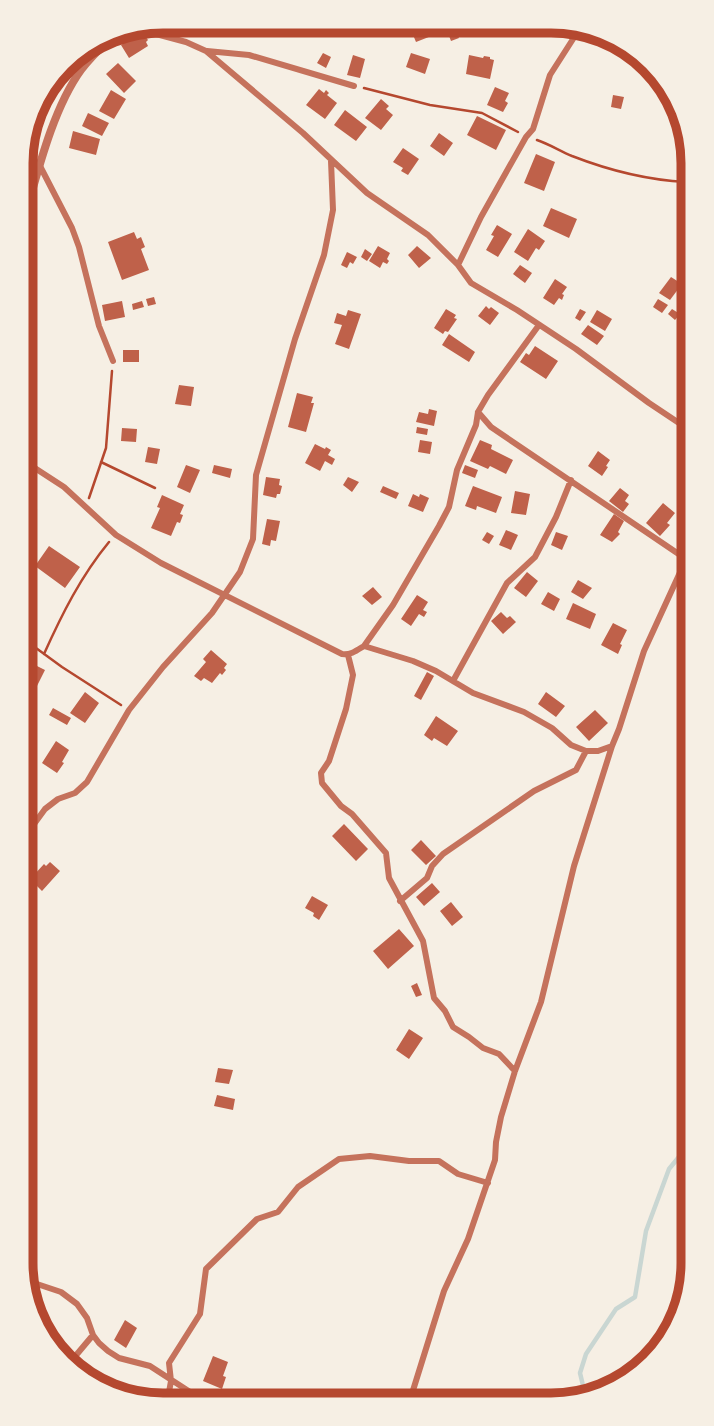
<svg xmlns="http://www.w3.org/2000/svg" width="714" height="1426" font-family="'Times New Roman',serif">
  <rect width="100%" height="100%" fill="#f6efe4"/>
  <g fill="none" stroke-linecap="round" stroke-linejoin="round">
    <path stroke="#c9d6d2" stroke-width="4.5" d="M586 1398 580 1373 586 1354 616 1309 635 1297 646 1231 669 1169 692 1141"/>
  </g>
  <path fill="#bf614a" d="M408 23H429L430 26 435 24 439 33 416 42Z
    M444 23H453L459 38 451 41Z
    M139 34 142 38 145 36 148 40 146 42 148 46 129 58 121 45Z
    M323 53 331 57 326 68 317 63Z
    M411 53 430 59 425 74 406 67Z
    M353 55 365 59 360 78 347 75Z
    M469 55 483 58 484 56 490 57V59L494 60 490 79 466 74Z
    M118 63 136 81 124 93 106 74Z
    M495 87 509 93 505 101 508 103 503 112 487 105Z
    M319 89 324 93 326 90 329 93 327 95 337 103 325 119 306 105Z
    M111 90 126 99 114 119 99 111Z
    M613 95 624 97 621 109 611 107Z
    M381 99 389 106 386 109 393 115 381 130 365 118Z
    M345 110 367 127 356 141 334 125Z
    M88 113 109 123 102 136 82 126Z
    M477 116 506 130 496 150 467 135Z
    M73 131 100 139 96 155 69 148Z
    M439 133 453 143 444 156 430 146Z
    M403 148 419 159 408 175 401 171 403 168 393 162Z
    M536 154 555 162 544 191 524 183Z
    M24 159 29 161 22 178V163Z
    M551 208 577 219 569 238 543 226Z
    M497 225 512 234 498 257 486 250 494 236 491 235Z
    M528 229 545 241 539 250 536 248 528 261 514 252Z
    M134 232 137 239 141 237 145 247 141 249 149 270 122 280 108 242Z
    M378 246 390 253 387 259 389 261 387 264 383 262 380 268 369 261Z
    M417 246 431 258 419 268 408 255Z
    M365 249 372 254 367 261 361 257Z
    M347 252 357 257 353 264 350 262 347 268 341 265Z
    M520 265 532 273 525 283 513 274Z
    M671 277 682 284 670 300 659 293Z
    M555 279 567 287 562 294 564 295 562 300 559 298 554 305 543 298Z
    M154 297 156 304 148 306 146 299Z
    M658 299 668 305 662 313 653 307Z
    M687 299V314L679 308Z
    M122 301 125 317 105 321 102 305Z
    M142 301 144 307 133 310 132 304Z
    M486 306 489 309 491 307 499 313 490 325 478 316Z
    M446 309 456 315 454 318 457 319 448 332 445 331 443 334 434 328Z
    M580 309 586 312 580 321 575 318Z
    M672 309 680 314 675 320 668 314Z
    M348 310 361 314 349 349 335 344 342 325 334 323 337 313 346 316Z
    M597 310 612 319 605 331 590 322Z
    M683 315 687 318V323L684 326 678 321Z
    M588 325 604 336 597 345 581 334Z
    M449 334 475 352 469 362 442 345Z
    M535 346 558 361 546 379 520 362 526 353 529 355Z
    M123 350H139V362H123Z
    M179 385 194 387 191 406 175 404Z
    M297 393 313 397 311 403H314L306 432 288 427Z
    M429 409 437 411 434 426 416 422 419 412 428 414Z
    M417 427 428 429 427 435 416 433Z
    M122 428 137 429 136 442 121 441Z
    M420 440 432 442 430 454 418 452Z
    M480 440 492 445 491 449 513 460 506 474 490 466 488 469 470 461Z
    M315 444 325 449 326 447 331 450 328 455 335 459 332 465 325 461 320 471 305 463Z
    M148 447 160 449 157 464 145 462Z
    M598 451 610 460 606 466 608 467 602 476 588 466Z
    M186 465 200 470 190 493 177 487Z
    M214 465 232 469 230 478 212 473Z
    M465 465 478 470 475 478 462 473Z
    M266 477 280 479 279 485 282 486 280 494H277L276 498 263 495Z
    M348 477 359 482 352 492 343 485Z
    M383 486 399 493 396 499 380 492Z
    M473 486 502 497 496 513 477 506 476 510 465 506Z
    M620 488 629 495 625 501 629 504 623 512 609 501Z
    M515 491 530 494 526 515 511 513Z
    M413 494 419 497 420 494 429 498 423 512 408 506Z
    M162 495 184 505 180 514 183 515 180 523 177 522 171 536 151 528 160 508 157 507Z
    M663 503 675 513 667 523 670 525 660 536 646 523Z
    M614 514 624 521 618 532 620 534 612 542 600 535Z
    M267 519 280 521 276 541 271 540 270 546 262 544Z
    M506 530 518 535 511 550 499 545Z
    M487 532 494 536 489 544 482 540Z
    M556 532 568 536 562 550 551 545Z
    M49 546 80 567 65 588 35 566Z
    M527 572 538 581 526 597 514 588Z
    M578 580 592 588 583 599 571 592Z
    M373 587 382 597 372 605 362 596Z
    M548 592 560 599 554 611 541 604Z
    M417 595 428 602 423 610 427 612 424 617 419 614 411 626 401 619Z
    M573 603 596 614 590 629 566 619Z
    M501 612 507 618 510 616 516 622 503 634 491 621Z
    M613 623 627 630 620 644 622 645 618 654 601 645Z
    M211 650 227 664 224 668 226 670 222 675 220 673 212 683 204 678 201 681 194 676 206 662 203 659Z
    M31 663 45 670 35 690 25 685V676Z
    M427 672 434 676 421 700 414 696Z
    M85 692 99 703 85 723 70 713Z
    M546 692 565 706 556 717 538 704Z
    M53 708 71 718 67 725 49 715Z
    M595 710 608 723 589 741 576 727Z
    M436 716 458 731 447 746 434 738 432 741 424 735Z
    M56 741 69 750 62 762 64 763 57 773 42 763Z
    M344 824 368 849 356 861 332 836Z
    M421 840 436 856 426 865 411 850Z
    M50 862 60 871 42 891 32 881 35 878 33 876 44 864 46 866Z
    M432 883 440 892 424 906 416 897Z
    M312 896 328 905 319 920 313 916 314 913 305 908Z
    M451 902 463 917 452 926 440 911Z
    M399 929 414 946 388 969 373 951Z
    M417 983 422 995 416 997 411 986Z
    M409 1029 423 1038 409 1059 396 1050Z
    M218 1068 233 1070 229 1084 215 1082Z
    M217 1095 235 1099 233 1110 214 1106Z
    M125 1320 137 1328 126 1348 114 1340Z
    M52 1332 57 1337 52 1342 47 1337Z
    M213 1356 228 1362 223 1376 226 1377 222 1389 203 1381Z"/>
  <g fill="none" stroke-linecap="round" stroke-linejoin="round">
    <path stroke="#b5482f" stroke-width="2.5" d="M364 88 430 105 482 113 518 132
      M537 140C549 144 560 151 572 156 608 170 648 180 686 182
      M101 462 155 488
      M89 498 106 448 112 371
      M25 640 62 667 121 705
      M44 654C62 614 81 576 109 542"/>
    <path stroke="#c5725c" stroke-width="6" d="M130 27 186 42 206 51 303 133 367 193 428 235 458 265 471 283 517 310 576 349 649 403 688 429
      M207 51 249 55 354 86
      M40 166 72 228 79 247 99 326 113 361
      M458 265 481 217 526 137 533 129 550 75 582 25
      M478 412 491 427 686 559
      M24 461 64 487 116 535 161 563 342 654C351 655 356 651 364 646L413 661 436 671 473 693 524 712 552 728 571 745 586 751H598L612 746
      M364 646 393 605 439 526 449 507 457 470 476 425 478 412 488 395 539 325
      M348 655 353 675 346 709 329 761 321 773 322 783 341 806 352 814 386 853 389 878 423 941 434 998 445 1011 453 1027 469 1037 483 1048 499 1054 515 1071
      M453 681 507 583 535 557 556 517 571 480
      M26 835 45 809 58 799 75 793 87 782 129 710 163 667 212 613 240 572 253 539 256 475 295 339 324 255 333 210 331 161
      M400 901 427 878 432 866 443 854 534 791 576 770 586 751
      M28 1281 61 1292 77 1304 87 1318 93 1335 99 1343 108 1351 119 1358 150 1366 207 1403
      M67 1366 93 1335
      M410 1400 444 1291 468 1239 495 1160 496 1142 501 1117 515 1071 541 1002 574 866 612 746 619 729 644 651 688 555
      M167 1403 171 1381 169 1363 200 1314 206 1269 257 1219 278 1212 298 1187 339 1159 370 1156 409 1161H439L458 1174 488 1183"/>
    <path stroke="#c5725c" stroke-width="8" d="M23 223C37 175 52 110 81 70 92 55 106 43 119 30"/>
  </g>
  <path d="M0 0H714V1426H0ZM163 33H551A130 130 0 0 1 681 163V1263A130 130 0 0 1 551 1393H163A130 130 0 0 1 33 1263V163A130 130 0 0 1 163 33Z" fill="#f6efe4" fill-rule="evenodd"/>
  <path fill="none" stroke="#b5482f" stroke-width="9" d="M163 33H551A130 130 0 0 1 681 163V1263A130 130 0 0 1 551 1393H163A130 130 0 0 1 33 1263V163A130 130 0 0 1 163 33Z"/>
</svg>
